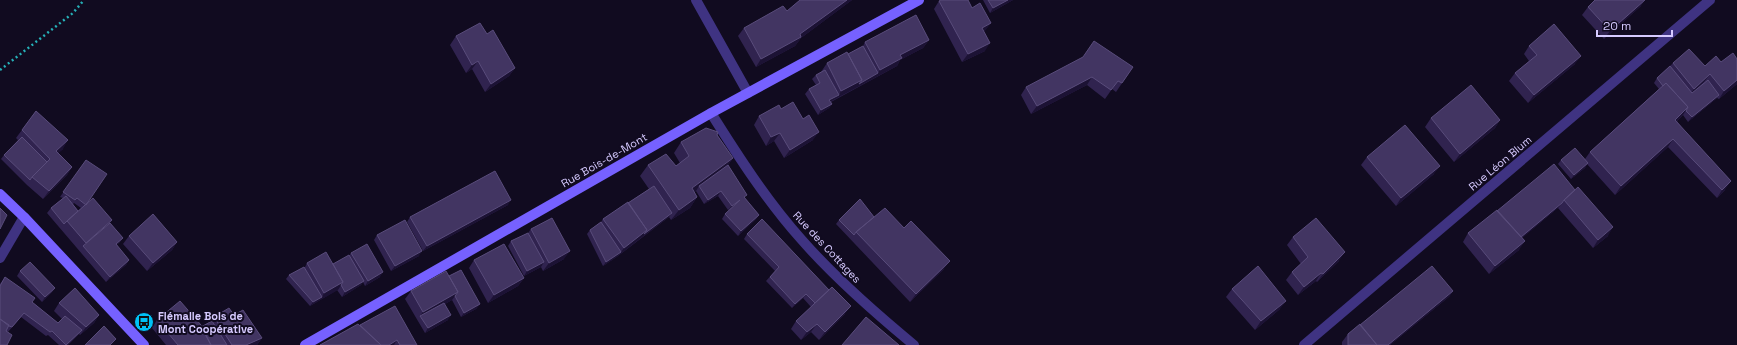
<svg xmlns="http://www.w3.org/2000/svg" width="1737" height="345" font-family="'Space Grotesk',sans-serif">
  <rect width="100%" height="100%" fill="#110b20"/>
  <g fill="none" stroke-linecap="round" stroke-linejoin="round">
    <path stroke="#26b0b7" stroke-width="2.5" stroke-dasharray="2 3" stroke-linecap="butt" d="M0 70 73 13 84 0"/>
    <path stroke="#3f3382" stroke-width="10" d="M696 0 748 93"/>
    <path stroke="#3f3382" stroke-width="10" d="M711 113C738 156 767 201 801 239 835 278 874 312 914 345
      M0 258 24 217
      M1304 345 1710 0"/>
    <path stroke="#7661ff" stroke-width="10" d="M0 194 24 217 144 345
      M305 345 711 113 919 0"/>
  </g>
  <path fill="#30234f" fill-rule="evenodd" d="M800 0H852L801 38 795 46 756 67 738 36 744 28 787 11Z
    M983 0H1013L990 13Z
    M939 1 972 8 991 23 984 31 985 51 962 62 934 9Z
    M1641 6 1604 39 1582 15 1588 7Z
    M487 34 515 68 509 76 485 92 472 69 466 73 450 45 456 36Z
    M929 40 923 48 900 60 897 66 831 102 832 104 829 108 818 115 805 94 809 89 816 85 812 79 816 75 821 72 827 63 848 54 863 46 865 42Z
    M1529 46 1575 64 1528 103 1509 81 1515 73 1529 61 1524 54Z
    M1737 59V84L1719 99 1717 98 1688 122 1683 115 1677 121 1725 190 1717 198 1668 147 1615 195 1587 164 1585 168 1571 179 1558 164 1561 160 1585 159 1590 152 1659 89 1654 83 1657 78 1670 66 1673 63 1705 66 1721 62Z
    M1133 67 1116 92 1112 89 1105 99 1087 85 1031 114 1021 95 1026 87Z
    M781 109 813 140 784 158 774 141 766 146 754 125 759 116Z
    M36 111 63 149 58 153 72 167 67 175 43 199 27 185 1 159 4 155 18 140 16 138Z
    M1431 118 1500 120 1495 128 1454 162 1425 127Z
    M717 135 733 158 728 165 745 198 759 215 756 219 738 236 722 219 725 214 731 209 728 210 718 196 704 204 696 191 694 192 697 197 690 208 671 220 669 217 618 256 603 266 587 234 590 230 601 222 603 219 628 203 649 189 640 176 648 165 676 166 680 163 674 153 681 142Z
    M1367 157 1434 174 1396 206 1361 165Z
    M86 160V204L110 223 123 238 119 243 116 245 129 260 126 265 106 282 47 213 51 208 63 198 60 197ZM74 203 81 208 78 211 73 204Z
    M1575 190 1608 236 1593 248 1558 208 1559 207 1522 238 1519 250 1489 274 1463 242 1468 233 1497 211Z
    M508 205 423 251 407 222 410 217Z
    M839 220 944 269 910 302 836 224Z
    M531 229 564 259 543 271 541 267 524 276 508 246 511 241 528 233Z
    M747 234 845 314 819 340 811 332 801 340 791 329 796 321 811 307 803 298 792 308 766 281 775 271 744 239Z
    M377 235 419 256 391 271 374 240Z
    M129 236 177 242 172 250 147 271 123 244Z
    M1293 237 1339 261 1317 282 1316 281 1298 295 1286 280 1292 272 1301 264 1287 245Z
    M351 253 380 277 365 286 363 282 361 285 342 297 337 290 310 306 286 279 289 275 305 267 307 263 333 264 349 256Z
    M474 260 524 278 518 286 488 303 469 268Z
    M20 271 55 288 52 292 42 302 17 276Z
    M449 276 480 304 476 309 461 317 452 300 445 304 448 320 425 333 405 299 411 291Z
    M5 277 32 302 58 323 62 319 54 311 59 303 99 315 94 323 80 335 79 334 68 345H59L48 335 46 336 21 317 8 332 6 331 0 345V284Z
    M1232 289 1280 309 1255 330 1226 297Z
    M1450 296 1390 345H1342V342L1348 334 1360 325Z
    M234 315 262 338 257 345H166L152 328 157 320 201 327 212 321 214 317Z
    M360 325 417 345H320Z"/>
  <path fill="#1c1234" d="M847 0H852L801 38 795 46 756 67 761 59 800 34Z
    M1008 0H1013L990 13 993 8Z
    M1645 0 1641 6 1604 39 1610 31Z
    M991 23 985 31 977 36 982 28Z
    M929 40 923 48 900 60 897 66 826 104 829 100 839 95 841 91 862 80 878 73 880 70 900 55Z
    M990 43 985 51 962 62 968 54Z
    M1581 56 1575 64 1528 103 1534 95Z
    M478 61 472 69 466 73 472 65Z
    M515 68 509 76 485 92 491 84Z
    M1710 74 1704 82 1688 97 1694 89Z
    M1092 77 1087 85 1031 114 1037 106Z
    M1737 80V84L1719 99 1724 91Z
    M1719 95 1716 99 1688 122 1692 117Z
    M832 104 829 108 818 115 821 110Z
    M1688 107 1683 115 1669 128 1675 120Z
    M1500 120 1495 128 1454 162 1460 154Z
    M819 132 813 140 784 158 790 150Z
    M780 133 774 141 766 146 771 137Z
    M1673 139 1668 147 1615 195 1621 186Z
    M68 140 63 149 51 160 56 151Z
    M733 158 726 169 699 186 696 191 685 199 692 188Z
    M1588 163 1585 168 1571 179 1574 175Z
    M1440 166 1434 174 1396 206 1401 198Z
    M72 167 67 175 43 199 49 191Z
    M1731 181 1725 190 1717 198 1722 190Z
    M721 191 718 196 704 204 708 200Z
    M697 197 690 208 671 220 679 210Z
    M511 200 508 205 423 251 427 246Z
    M740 200 737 204 728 210 732 206Z
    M1562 203 1559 207 1514 245 1518 240Z
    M672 213 669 217 641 238 644 234Z
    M759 215 756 219 738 236 741 231Z
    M112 220 107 228 83 246 86 243Z
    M1613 227 1608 236 1593 248 1598 240Z
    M647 230 641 238 618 256 603 266 606 262 621 252 624 248Z
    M123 238 119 243 112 249 116 244Z
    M1525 241 1519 250 1489 274 1495 266Z
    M177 242 172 250 147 271 153 263Z
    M422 251 419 256 391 271 395 266Z
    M570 251 564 259 543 271 549 263Z
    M1345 252 1339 261 1317 282 1323 274Z
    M129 260 126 265 106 282 110 277Z
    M950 261 944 269 910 302 916 294Z
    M544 262 541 267 524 276 527 271Z
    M383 272 380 277 365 286 368 281Z
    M1321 273 1316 281 1298 295 1304 287Z
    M524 278 518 286 488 303 494 295Z
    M364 281 361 285 342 297 345 292Z
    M343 282 338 290 310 306 313 302 322 297 324 293Z
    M55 288 52 292 42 302 45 297Z
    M1453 291 1450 296 1390 345H1388Z
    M458 292 452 300 421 318 420 316 423 312Z
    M806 294 803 298 792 308 795 304Z
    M1286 301 1280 309 1255 330 1261 321Z
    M480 304 476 309 461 317 464 313Z
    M851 306 845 314 819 340 825 332Z
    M99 315 94 323 80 335 86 327Z
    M451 315 448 320 425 333 428 328Z
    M817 324 811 332 801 340 807 332Z
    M82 330 78 335 68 345H67Z
    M262 338 257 345H246Z
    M397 340 394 345H389Z"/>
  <path fill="#423562" stroke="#594c7b" d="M800 0H847L800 34 801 37 761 59 744 28 783 6 787 11Z
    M941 0H968L972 8 980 3 991 23 982 28 990 43 968 54 939 1Z
    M988 0H1008L993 8Z
    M1595 0H1645L1610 31 1588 7Z
    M916 15 929 40 900 55 902 58 880 70 865 42Z
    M480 23 487 34 493 30 515 68 491 84 478 61 472 65 456 36Z
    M1554 24 1581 56 1534 95 1515 73 1537 55 1529 46Z
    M1094 41 1133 67 1122 83 1118 81 1111 90 1092 77 1037 106 1026 87 1083 57Z
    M863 46 878 73 859 84 862 80 848 54Z
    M1689 49 1705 66 1716 56 1721 62 1733 53 1737 59V80L1724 91 1710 74 1694 89 1673 63Z
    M847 52 862 80 841 91 827 63Z
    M1670 66 1692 93 1708 80 1719 95 1692 117 1686 111 1688 107 1666 83 1663 86 1657 78Z
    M825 70 839 95 829 100 832 104 821 110 809 89 820 83 816 75Z
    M1666 83 1688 107 1675 120 1731 181 1722 190 1673 139 1621 186 1590 152Z
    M1471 85 1500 120 1460 154 1431 118Z
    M793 102 803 119 809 115 819 132 790 150 780 133 771 137 759 116 779 105 781 109Z
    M36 111 68 140 56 151 72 167 49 191 32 177 50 159 22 130Z
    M1405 125 1440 166 1401 198 1367 157Z
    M706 128 718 132 717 135 733 158 692 188 697 197 679 210 648 165 666 154 676 166 689 156 681 142Z
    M22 137 47 162 32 177 30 180 4 155Z
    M1575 148 1588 163 1574 175 1561 160Z
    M86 160 107 174 86 205 77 198 75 200 63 192Z
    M1554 164 1575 190 1564 200 1562 203 1521 237 1497 211Z
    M728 165 747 195 744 197 759 215 741 231 725 214 740 200 732 206 721 191 708 200 699 186Z
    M495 171 511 200 427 246 410 217Z
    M654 186 672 213 644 234 647 230 628 203Z
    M1578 187 1613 227 1598 240 1564 200Z
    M66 196 78 211 67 221 64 224 51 208Z
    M93 198 112 220 86 243 67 221Z
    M860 199 874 217 856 232 854 235 839 220Z
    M628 202 647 230 624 248 603 219Z
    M0 208 7 215 0 229Z
    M885 208 904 228 911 221 950 261 916 294 856 232Z
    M1497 210 1525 241 1495 266 1468 233Z
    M153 214 177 242 153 263 129 236Z
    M552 218 570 251 549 263 531 229Z
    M1316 218 1345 252 1323 274 1321 273 1304 287 1292 272 1308 257 1293 237Z
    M762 219 829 290 815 303 806 294 795 304 770 277 779 267 747 234Z
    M405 220 422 251 395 266 377 235Z
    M601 222 621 252 606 262 590 230Z
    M110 223 123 238 116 244 129 260 110 277 83 246Z
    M528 233 544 262 527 271 511 241Z
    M367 244 383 272 368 281 351 253Z
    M504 244 524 278 494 295 474 260Z
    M326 252 343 282 324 293 307 263Z
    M349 255 364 281 345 292 341 285 343 282 333 264Z
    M30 262 55 288 45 297 20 271Z
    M1258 266 1286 301 1261 321 1232 289Z
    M1432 266 1453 291 1388 345H1377L1360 325Z
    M304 267 322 297 313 302 289 275Z
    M461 270 480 304 464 313 455 296 458 292 449 276Z
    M446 271 458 292 423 312 411 291Z
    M5 277 35 298 32 302 58 323 65 316 82 330 66 345 52 331 50 332 24 313 12 327 9 326 0 319V286Z
    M832 287 851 306 825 332 817 324 807 332 796 321Z
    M75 288 99 315 86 327 59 303Z
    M180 301 201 325 211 345H178L157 320Z
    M444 303 451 315 428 328 420 316Z
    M395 306 417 345H400L397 340 389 345H381L360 325Z
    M229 308 234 315 243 310 262 338 246 345H232L214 317Z
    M866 317 899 345H842Z
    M0 319 9 325 6 331 12 335 7 345H0Z
    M212 321 227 345H211L201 327Z
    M358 324 381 345H320Z
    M1360 324 1377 345H1348V334Z
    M104 326 116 339 110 345H85Z"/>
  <defs>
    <symbol id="bus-disc" viewBox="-11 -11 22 22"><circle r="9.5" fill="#00c1f5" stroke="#110b20"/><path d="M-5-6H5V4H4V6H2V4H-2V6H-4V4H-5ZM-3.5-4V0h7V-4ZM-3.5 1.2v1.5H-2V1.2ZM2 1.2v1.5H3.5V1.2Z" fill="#111"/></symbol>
  </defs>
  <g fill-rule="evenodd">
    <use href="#bus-disc" x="133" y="311" width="22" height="22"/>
  </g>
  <g text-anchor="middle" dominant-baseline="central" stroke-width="4" stroke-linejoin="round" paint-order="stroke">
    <g font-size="11" fill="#d6caff" stroke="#110b20">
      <text transform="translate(604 160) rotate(-30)">Rue Bois-de-Mont</text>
      <text transform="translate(1500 163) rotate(-40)">Rue Léon Blum</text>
      <text transform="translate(827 247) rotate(47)">Rue des Cottages</text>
    </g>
    <g font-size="11" font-weight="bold" fill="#d6caff" stroke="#110b20" text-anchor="start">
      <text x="158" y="316">Flémalle Bois de<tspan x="158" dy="13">Mont Coopérative</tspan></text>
    </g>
  </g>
  <path d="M1597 30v6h75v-6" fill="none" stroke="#d6caff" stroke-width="2"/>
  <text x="1603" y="30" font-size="12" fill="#d6caff" stroke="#110b20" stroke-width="3" paint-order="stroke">20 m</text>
</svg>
